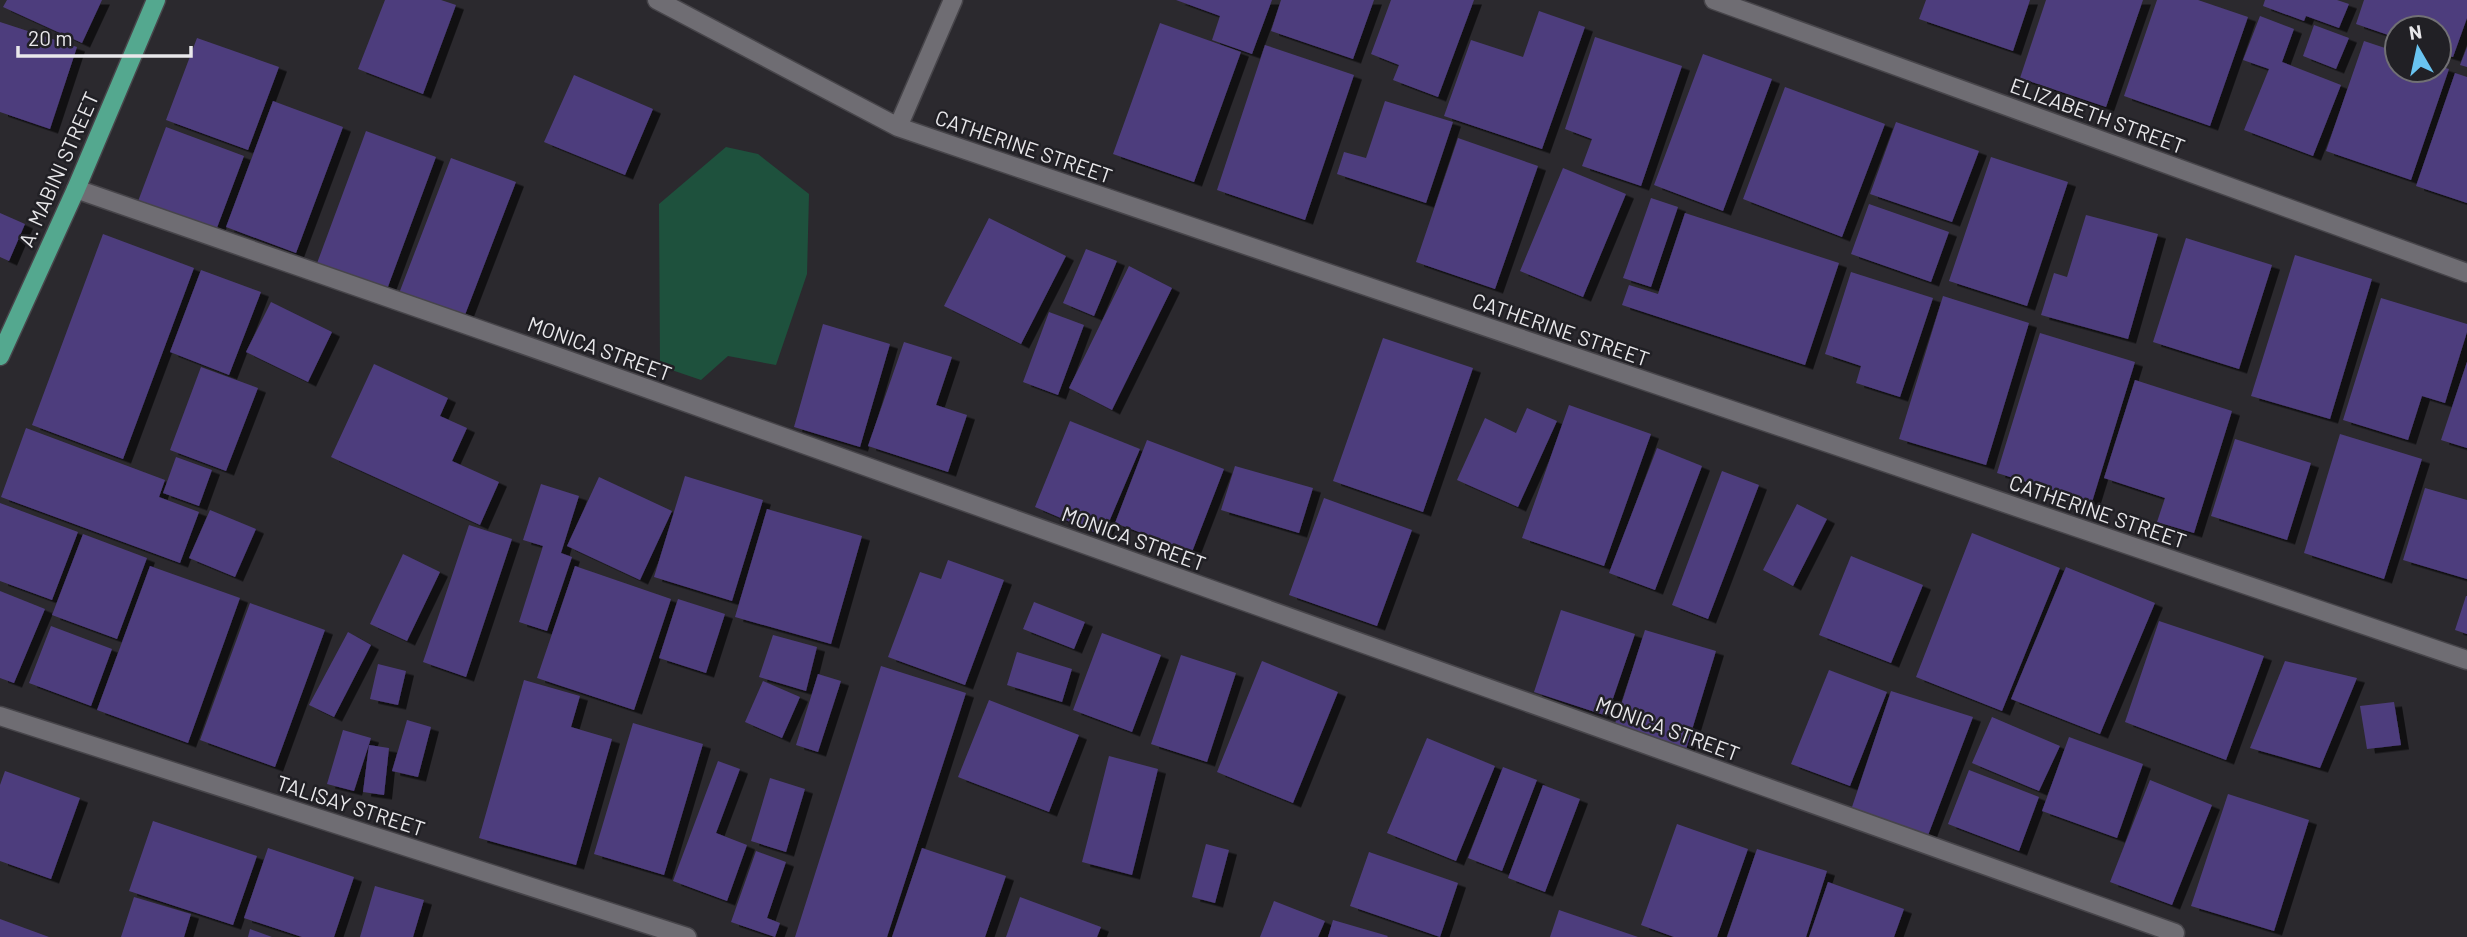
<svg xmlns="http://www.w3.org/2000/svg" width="2467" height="937" font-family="Barlow,sans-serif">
  <defs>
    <filter id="shadow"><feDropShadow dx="8" dy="4.5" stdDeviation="0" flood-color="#0009"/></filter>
  </defs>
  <rect width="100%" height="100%" fill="#2b292e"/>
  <path fill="#1e513d" d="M726 147 758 154 809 194 807 274 776 365 728 356 701 380 660 366 659 204Z"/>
  <path fill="#4e3d7d" filter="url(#shadow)" d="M7 0H102L82 43 3 7Z
    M385 0H441L456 5 423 94 358 69Z
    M1176 0H1272L1252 54 1212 40 1220 16Z
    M1281 0H1374L1353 59 1271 31Z
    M1391 0H1474L1438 97 1393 80 1399 65 1371 54Z
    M1926 0H2030L2013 51 1919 19Z
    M2046 0H2143L2106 107 2020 78Z
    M2157 0H2198L2248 17 2210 126 2124 96Z
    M2265 0H2337L2349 4 2339 28 2306 16 2304 21 2263 6Z
    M2364 0H2467V18L2453 57 2439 53V28H2397V38L2356 24Z
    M1539 11 1585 27 1542 149 1444 116 1471 40 1523 57Z
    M2260 16 2294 29 2282 62 2341 85 2313 156 2244 130 2269 69 2243 60Z
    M0 22 77 47 50 129 0 112Z
    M1160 23 1241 52 1194 182 1113 154Z
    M2314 25 2349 38 2336 69 2303 56Z
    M1595 37 1682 66 1641 186 1582 166 1592 139 1565 129Z
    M197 38 279 67 248 150 166 120Z
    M2364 41 2397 52V70H2439V66L2449 69 2411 180 2326 151Z
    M1265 45 1354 75 1305 220 1217 190Z
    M2467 47V67L2460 65Z
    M1703 54 1772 79 1723 211 1654 185Z
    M2455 73 2467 77V203L2416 186Z
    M574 75 653 109 625 175 544 142Z
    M1785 87 1885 124 1842 237 1743 199Z
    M273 101 343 127 296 253 226 227Z
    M1385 101 1453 122 1426 203 1337 174 1344 152 1366 158Z
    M1896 122 1979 151 1952 222 1870 194Z
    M166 127 244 156 215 233 137 204Z
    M366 131 436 157 386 292 316 266Z
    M1458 138 1538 166 1495 289 1416 262Z
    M1991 157 2068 182 2027 306 1949 281Z
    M451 158 516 182 463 320 398 296Z
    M1563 168 1626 194 1583 297 1520 271Z
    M1651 198 1678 207 1651 287 1623 278Z
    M1869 204 1949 232 1931 282 1851 254Z
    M0 213 25 224 9 261 0 257Z
    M1685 213 1839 263 1805 365 1622 305 1629 285 1658 294Z
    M2086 215 2158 234 2128 339 2041 315 2054 273 2067 277Z
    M989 218 1066 256 1021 344 944 306Z
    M103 234 194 268 123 459 32 425Z
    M2186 238 2272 265 2239 369 2153 342Z
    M1086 249 1117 261 1094 316 1063 303Z
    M2295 255 2372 279 2330 419 2251 396Z
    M1129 266 1172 288 1112 410 1069 388Z
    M201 270 261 292 229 375 170 352Z
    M1851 272 1933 298 1900 397 1856 383 1861 366 1825 354Z
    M1943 296 2029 323 1986 465 1899 439Z
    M2381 298 2467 324V332L2445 403 2422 396 2408 440 2343 420Z
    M271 302 332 332 308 382 246 352Z
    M1049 312 1084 325 1058 395 1023 382Z
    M823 324 890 344 860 447 794 427Z
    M2040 333 2135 362 2092 502 1997 473Z
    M1383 338 1473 368 1423 512 1333 481Z
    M904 342 952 357 936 405 967 415 948 472 868 446Z
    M2467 362V448L2441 440Z
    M374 364 448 398 440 416 467 428 452 461 499 482 480 525 331 457Z
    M201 367 258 388 226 471 170 450Z
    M2135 380 2232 411 2194 533 2157 522 2165 498 2104 478Z
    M1569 405 1651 434 1604 566 1522 538Z
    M1527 408 1557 421 1518 507 1457 480 1485 418 1516 433Z
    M1070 421 1140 449 1103 536 1035 507Z
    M26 428 165 480 159 497 199 512 180 563 1 497Z
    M2340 434 2422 459 2384 579 2304 553Z
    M2235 439 2311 463 2287 540 2211 516Z
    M1147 440 1224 469 1192 552 1115 523Z
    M1657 448 1702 466 1655 590 1609 573Z
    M176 457 212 470 199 506 163 493Z
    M1235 466 1313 488 1299 533 1221 510Z
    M1722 471 1759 485 1708 619 1672 605Z
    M685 476 763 500 732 601 654 577Z
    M599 477 672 511 640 580 567 546Z
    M541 484 579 496 561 553 572 557 547 631 519 622 543 546 523 540Z
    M2425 488 2467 500V579L2403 560Z
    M1324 498 1412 530 1377 626 1289 595Z
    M0 503 78 532 52 600 0 581Z
    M1797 504 1827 519 1793 586 1763 570Z
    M767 509 862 536 831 644 735 617Z
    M210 510 256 529 235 577 189 558Z
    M469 525 512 539 466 677 423 662Z
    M1972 533 2060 568 2002 711 1916 677Z
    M83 534 147 558 117 639 52 615Z
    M403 554 440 572 407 641 370 624Z
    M1851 556 1923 585 1891 663 1819 635Z
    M948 560 1004 580 965 685 888 657 920 572 941 579Z
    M150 566 240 598 188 743 97 710Z
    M575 566 671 599 634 710 537 678Z
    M2066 567 2155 603 2100 734 2011 699Z
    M0 591 45 609 14 683 0 678Z
    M2466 596H2467V634L2455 630Z
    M678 599 725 614 706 673 659 658Z
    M1034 602 1085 622 1074 649 1023 629Z
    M250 603 325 630 275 767 200 740Z
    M1561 610 1635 634 1607 716 1534 692Z
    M2159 621 2264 656 2226 760 2125 722Z
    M51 626 112 649 91 706 29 683Z
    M1645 630 1716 651 1684 756 1613 730Z
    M348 632 371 645 334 717 309 705Z
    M1102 633 1161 655 1132 732 1073 710Z
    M773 635 817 647 806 691 759 677Z
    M1017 652 1072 669 1062 702 1007 685Z
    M1181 655 1236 673 1207 762 1151 744Z
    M1262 661 1338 692 1293 803 1217 772Z
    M2285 661 2357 678 2320 768 2250 748Z
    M378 664 406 671 398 705 370 699Z
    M881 666 966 693 887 937H795Z
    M1829 670 1887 692 1850 786 1791 764Z
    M818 674 841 681 818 752 796 745Z
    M524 680 580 696 571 727 612 739 576 865 479 838Z
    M763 681 800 697 782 738 745 722Z
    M1891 691 1973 717 1927 838 1851 810Z
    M989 700 1079 735 1049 812 958 777Z
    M2394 702 2401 745 2367 749 2360 706Z
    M1992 717 2060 746 2039 791 1972 763Z
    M407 720 431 727 418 777 392 771Z
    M633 723 703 744 664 875 594 854Z
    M343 730 371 738 354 791 327 784Z
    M2069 737 2143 764 2117 838 2042 811Z
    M1427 738 1495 766 1456 861 1387 833Z
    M369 745 389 748 384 795 363 792Z
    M1109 756 1158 769 1132 875 1082 862Z
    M718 761 740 769 716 833 747 845 727 901 673 881Z
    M1503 767 1537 780 1502 871 1468 858Z
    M1969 770 2039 797 2019 851 1948 824Z
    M5 771 80 798 51 879 0 861V785Z
    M770 778 805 789 786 852 751 841Z
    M2150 780 2212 805 2172 905 2110 882Z
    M1543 785 1580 799 1545 892 1508 878Z
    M2228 794 2309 820 2274 931 2191 906Z
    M153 821 257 856 233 925 129 891Z
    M1677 824 1748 849 1717 937H1674L1641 925Z
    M1206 844 1229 850 1215 903 1192 897Z
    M268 848 354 877 334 937H302L244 918Z
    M922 848 1006 876 985 937H892Z
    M1757 849 1827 871 1806 937H1727Z
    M756 851 786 862 767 918 780 923 775 937 731 922Z
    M1369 852 1458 883 1440 937 1350 906Z
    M1828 882 1904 909 1894 937H1809Z
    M375 886 424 900 413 937H360Z
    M134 897 191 914 184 937H121Z
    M1020 897 1101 927 1097 937H1006Z
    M1274 901 1325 921 1318 937H1260Z
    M1559 910 1638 937H1550Z
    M0 919 49 937H0Z
    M1333 920 1388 936 1387 937H1328Z
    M250 929 272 937H248Z"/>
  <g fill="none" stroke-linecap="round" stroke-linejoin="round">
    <defs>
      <path id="minor" d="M657 0 898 127 2467 660
        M1714 0 2467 273
        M898 127 953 0
        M76 189 556 356 2175 933
        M0 716 687 937"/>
      <path id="primary" d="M0 356 76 189 156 0"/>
    </defs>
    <use href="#minor" stroke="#47454a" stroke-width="21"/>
    <use href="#primary" stroke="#47454a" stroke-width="21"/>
    <use href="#minor" stroke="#6f6d73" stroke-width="18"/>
    <use href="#primary" stroke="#54a88f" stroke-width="18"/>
  </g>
  <g text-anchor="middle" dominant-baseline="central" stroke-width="5" stroke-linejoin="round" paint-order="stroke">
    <g font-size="21" fill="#e9e8eb" stroke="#212025">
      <text transform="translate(2098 115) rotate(20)">ELIZABETH STREET</text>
      <text transform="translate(1024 146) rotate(19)">CATHERINE STREET</text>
      <text transform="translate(58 169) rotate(-66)">A. MABINI STREET</text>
      <text transform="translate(1561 329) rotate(19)">CATHERINE STREET</text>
      <text transform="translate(600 348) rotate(20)">MONICA STREET</text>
      <text transform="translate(2098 511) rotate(19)">CATHERINE STREET</text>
      <text transform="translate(1134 538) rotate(20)">MONICA STREET</text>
      <text transform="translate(1668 728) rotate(20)">MONICA STREET</text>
      <text transform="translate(351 805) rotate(18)">TALISAY STREET</text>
    </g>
  </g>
  <g transform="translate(2418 49) rotate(351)"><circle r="33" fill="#212025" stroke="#717074" stroke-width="2"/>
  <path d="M0-5L12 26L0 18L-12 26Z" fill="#69c4f1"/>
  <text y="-10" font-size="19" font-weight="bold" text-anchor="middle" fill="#e9e8eb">N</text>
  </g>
  <path d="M18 46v10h173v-10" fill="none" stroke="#e9e8eb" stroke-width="3.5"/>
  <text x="28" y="46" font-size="21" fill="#e9e8eb" stroke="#212025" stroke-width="5" paint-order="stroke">20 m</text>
</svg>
